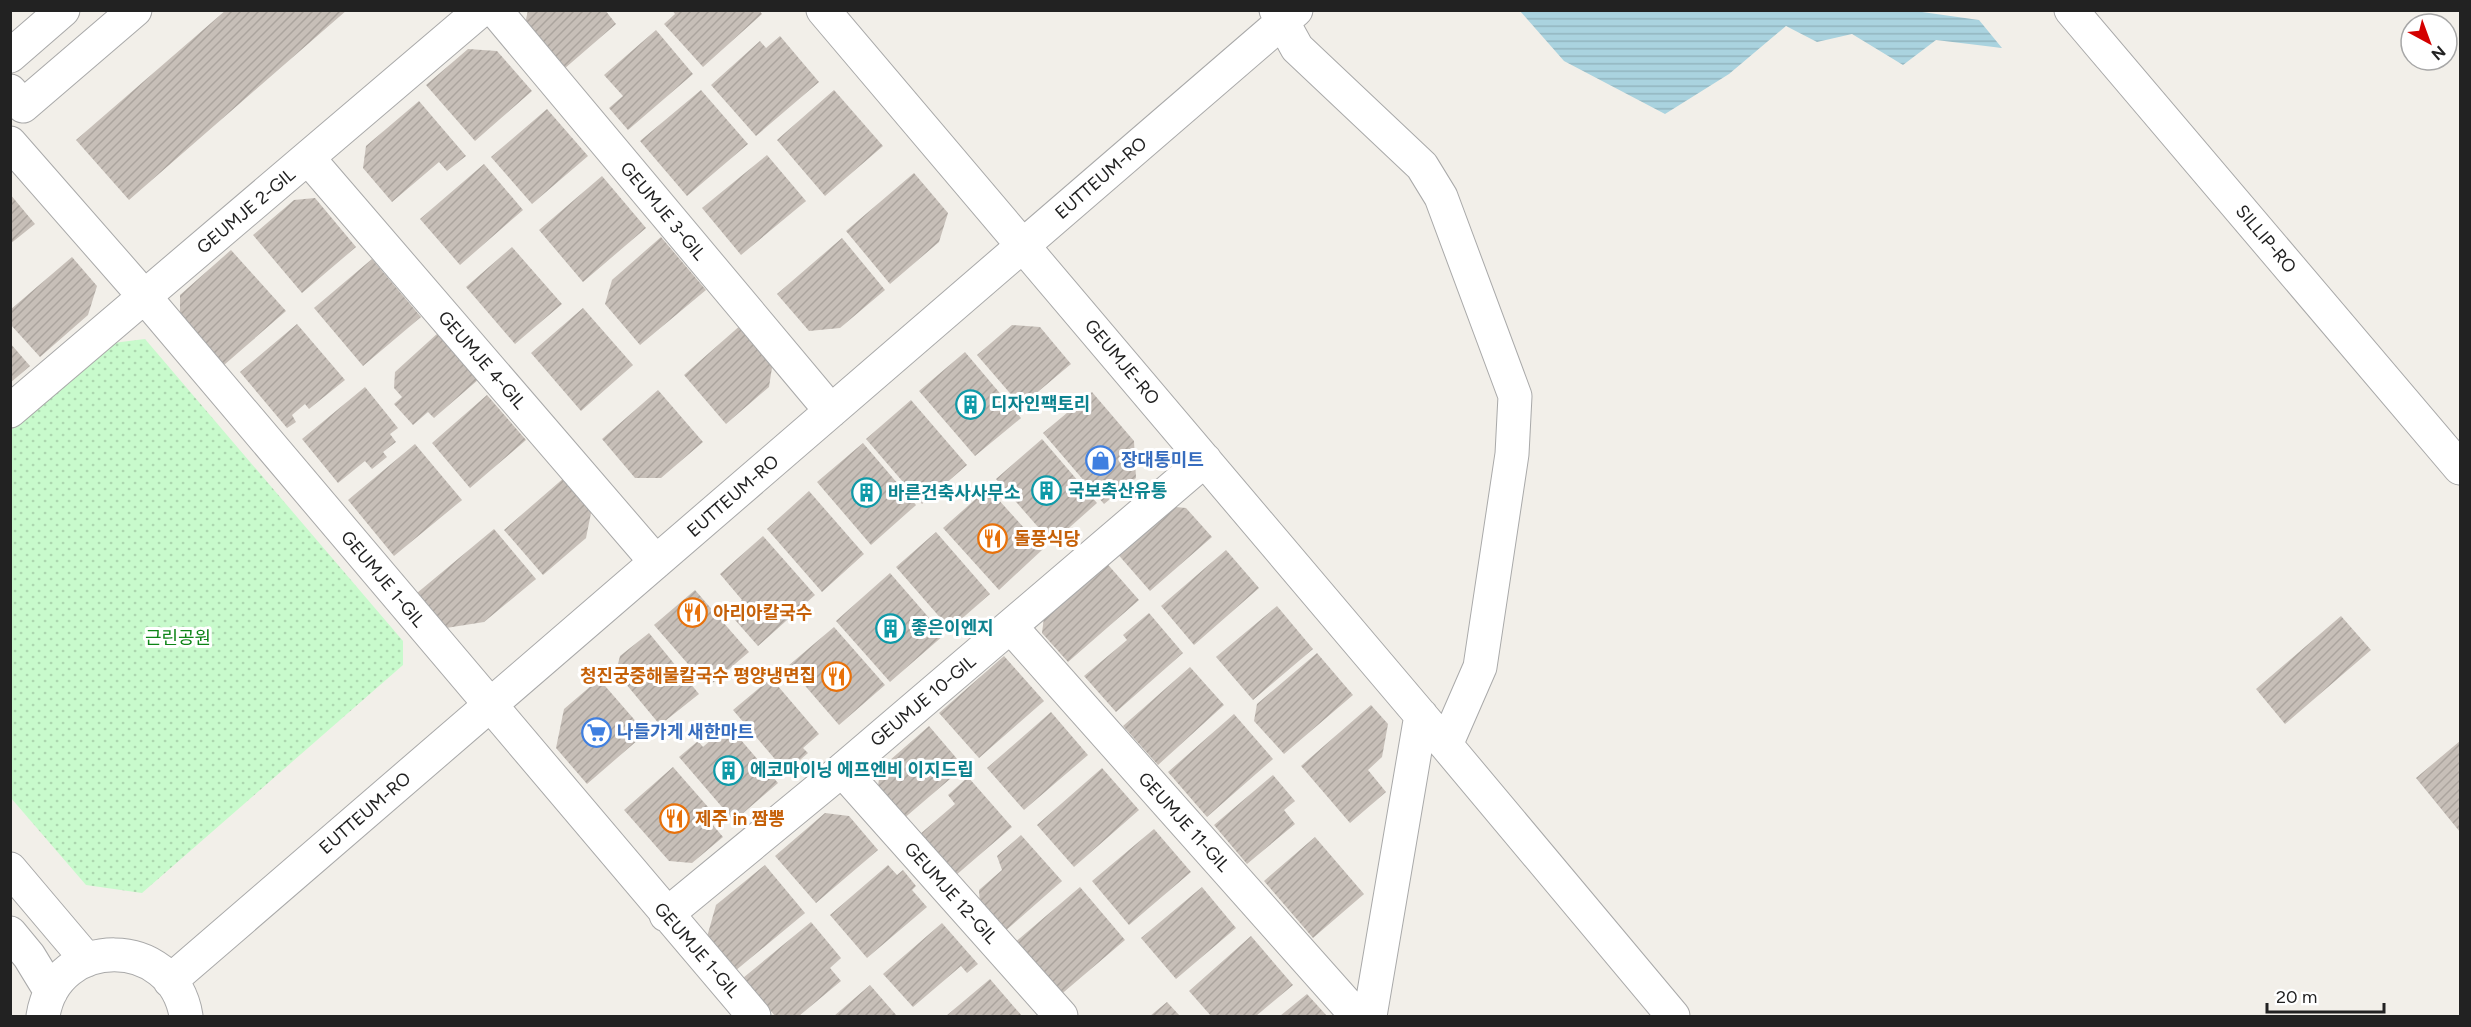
<svg xmlns="http://www.w3.org/2000/svg" width="2471" height="1027" font-family="Figtree,'Noto Sans KR',sans-serif">
  <defs>
    <pattern id="park-dots" width="8" height="8" patternUnits="userSpaceOnUse" patternTransform="scale(1.5)"><rect width="8" height="8" fill="#c8facc"/><path d="M2 2h.1M6 6h.1" fill="none" stroke="#acd6af" stroke-width="1.8" stroke-linecap="round"/></pattern>
    <pattern id="water-rules" width="6" height="5" patternUnits="userSpaceOnUse" patternTransform="scale(1.5)"><rect width="6" height="5" fill="#aad3df"/><path d="M0 2.5h6" fill="none" stroke="#92b5bf"/></pattern>
    <pattern id="building-hatch" width="6" height="6" patternUnits="userSpaceOnUse" patternTransform="scale(1.5)"><rect width="6" height="6" fill="#c7bfb8"/><path d="M-1 1l2-2M0 6l6-6M5 7l2-2" fill="none" stroke="#aba49e"/></pattern>
  </defs>
  <rect width="100%" height="100%" fill="#f2efe9"/>
  <path fill="url(#park-dots)" d="M145 339 403 641V665L142 893 86 885 11 798 10 431 113 343Z"/>
  <path fill="url(#water-rules)" d="M1520 11H1915L1979 20 2002 48 1936 40 1903 65 1852 34 1817 42 1786 26 1729 74 1665 114 1564 61Z"/>
  <path fill="url(#building-hatch)" d="M226 10H347L129 200 76 140Z
    M528 10H605L616 24 564 69 525 24Z
    M672 10H759L762 14 703 67 664 24 675 14Z
    M656 30 693 74 628 130 609 108 623 96 604 75Z
    M780 36 819 82 756 136 711 85 760 41 766 48Z
    M468 49 497 51 532 91 475 141 426 85Z
    M701 90 748 144 687 196 640 141Z
    M834 90 883 146 825 196 777 140Z
    M419 101 466 156 447 171 439 162 392 202 363 168 366 146Z
    M547 109 588 156 532 204 491 157Z
    M767 155 806 201 741 255 702 208Z
    M484 164 523 210 460 265 420 219Z
    M914 173 948 213 939 242 890 284 846 231Z
    M602 176 646 228 583 282 539 230Z
    M10 194 35 224 10 244Z
    M315 198 356 247 302 293 253 235 294 200Z
    M661 237 706 290 640 345 605 304 612 280Z
    M842 238 885 290 840 328 809 331 777 294Z
    M512 247 562 304 515 344 466 287Z
    M231 250 286 311 224 365 180 316V295Z
    M72 257 97 286 88 315 40 357 10 324V310Z
    M372 259 421 317 363 366 314 308Z
    M583 308 633 365 581 411 531 353Z
    M297 324 345 380 309 409 305 404 292 415 296 422 287 428 240 372Z
    M742 324 773 361 769 387 726 424 684 375Z
    M1012 325 1040 327 1071 364 1021 406 977 355Z
    M438 333 479 379 434 418 428 412 413 425 394 404 402 397 394 388 395 372Z
    M10 343 30 366 10 383Z
    M965 352 1021 418 975 456 919 391Z
    M365 387 398 428 390 434 396 442 383 452 387 457 372 469 365 461 338 483 302 439Z
    M658 390 703 442 661 478H635L602 439Z
    M1092 392 1134 441 1136 478 1104 504 1043 433Z
    M487 395 526 440 470 488 432 443Z
    M911 400 967 465 922 504 866 439Z
    M1042 439 1097 503 1052 543 996 479Z
    M863 443 916 505 871 545 817 482Z
    M415 444 462 500 394 556 348 500Z
    M565 477 592 508 586 538 543 575 504 530Z
    M988 488 1043 549 999 590 943 528Z
    M809 491 864 554 822 592 767 529Z
    M1165 506 1186 508 1212 537 1150 591 1115 551Z
    M494 529 536 579 484 622 446 628 417 593Z
    M936 532 990 594 950 629 896 567Z
    M763 536 815 595 758 646 728 612 742 600 720 574Z
    M1226 550 1259 588 1194 645 1161 606Z
    M1103 559 1139 600 1068 662 1042 633 1045 609Z
    M890 573 944 635 890 682 836 621Z
    M695 590 749 652 708 687 654 625Z
    M1277 606 1313 649 1253 700 1216 657Z
    M1149 613 1183 653 1116 712 1084 676 1127 640 1123 635Z
    M2341 616 2371 650 2285 724 2256 689Z
    M834 627 885 685 839 725 788 666Z
    M649 633 699 694 660 725 616 672 620 656Z
    M1317 653 1353 695 1284 754 1254 721 1257 704Z
    M1004 656 1044 701 979 758 939 713Z
    M1190 667 1224 705 1158 765 1123 726Z
    M771 678 819 734 803 748 808 753 786 772 733 710Z
    M599 679 646 733 587 784 556 748 564 709Z
    M1371 705 1388 724 1382 757 1368 770 1386 792 1350 823 1301 766Z
    M1051 712 1088 755 1024 810 987 768Z
    M1234 714 1273 759 1207 817 1168 772Z
    M728 725 778 783 734 821 679 757 698 741 703 747Z
    M929 726 964 767 902 820 877 791 881 768Z
    M2460 741V832L2416 778Z
    M673 767 708 807 702 812 723 837 692 863 669 861 624 810Z
    M1102 768 1139 810 1074 867 1037 825Z
    M1273 775 1295 801 1284 810 1295 824 1247 864 1214 825Z
    M968 777 1012 827 955 876 919 835 955 804 948 795Z
    M825 813 849 816 878 850 816 903 775 856Z
    M1154 829 1191 872 1129 925 1092 881Z
    M1021 835 1062 881 996 939 980 906 979 890 1002 870 997 856Z
    M1315 837 1364 894 1313 938 1264 881Z
    M765 865 805 913 735 971 707 937 716 905Z
    M888 865 897 875 903 870 916 886 912 890 927 907 867 958 830 915Z
    M1080 887 1125 940 1051 1003 1006 950Z
    M1202 887 1236 928 1176 979 1141 938Z
    M811 922 841 958 830 968 841 981 799 1016H775L743 978Z
    M942 923 978 964 967 973 961 966 913 1007 883 974Z
    M1251 936 1293 985 1256 1016H1211L1189 991Z
    M990 979 1022 1016H946Z
    M870 985 897 1016H834Z
    M1307 994 1327 1016H1280Z
    M1167 1002 1180 1016H1150Z"/>
  <g fill="none" stroke-linecap="round" stroke-linejoin="round">
    <defs>
      <path id="minor" d="M495 10 831 411
        M823 10 1446 745 1673 1016
        M1276 10 1297 48 1422 166 1441 197 1515 396 1512 454 1480 667 1446 745
        M2071 10 2460 468
        M10 56 63 10
        M10 91 23 106 135 10
        M10 143 144 296 754 1016
        M308 158 656 562
        M10 411 481 10
        M1011 627 1357 1016
        M842 770 1061 1016
        M10 869 87 960
        M666 915 842 770 1205 460
        M10 933 29 956 51 992
        M170 981 1296 10
        M43 1016C56 934 173 935 186 1016
        M1370 1016 1421 715"/>
    </defs>
    <use href="#minor" stroke="#a9a9a9" stroke-width="35"/>
    <use href="#minor" stroke="#fff" stroke-width="33"/>
  </g>
  <defs>
    <symbol id="building-ring" viewBox="-11 -11 22 22"><circle r="9.5" fill="#fff" stroke="#0f9aa8" stroke-width="1.5"/><path d="M-4-6H4V6H1V3H-1V6H-4ZM-2.5-4.3h1.7v1.8h-1.7ZM.8-4.3h1.7v1.8H.8ZM-2.5-1h1.7V.8h-1.7ZM.8-1h1.7V.8H.8Z" fill="#0f9aa8"/></symbol>
    <symbol id="shop-ring" viewBox="-11 -11 22 22"><circle r="9.5" fill="#fff" stroke="#3f7fe0" stroke-width="1.5"/><path d="M-5-2.5h2.3a2.7 3.5 0 0 1 5.4 0H5L5.5 6h-11ZM-1.5-2.5h3a1.5 2.3 0 0 0-3 0Z" fill="#3f7fe0"/></symbol>
    <symbol id="restaurant-ring" viewBox="-11 -11 22 22"><circle r="9.5" fill="#fff" stroke="#e8710a" stroke-width="1.5"/><path d="M-5-6h1v4h1v-4h1v4h1v-4h1v5L-1.5 .5V6h-2V.5L-5-1ZM5-6V6H3V1.5H1.5Q1.5-4 5-6Z" fill="#e8710a"/></symbol>
    <symbol id="supermarket-ring" viewBox="-11 -11 22 22"><circle r="9.5" fill="#fff" stroke="#3f7fe0" stroke-width="1.5"/><path d="M-6-5.5h2.5l.6 2H6L4.5 2H-2.5L-4.4-4H-6ZM-1.5 3.2a1.3 1.3 0 1 0 .1 0ZM3 3.2a1.3 1.3 0 1 0 .1 0Z" fill="#3f7fe0"/></symbol>
  </defs>
  <g fill-rule="evenodd">
    <use href="#building-ring" x="954" y="388" width="33" height="33"/>
    <use href="#shop-ring" x="1084" y="444" width="33" height="33"/>
    <use href="#building-ring" x="1030" y="474" width="33" height="33"/>
    <use href="#building-ring" x="850" y="476" width="33" height="33"/>
    <use href="#restaurant-ring" x="976" y="522" width="33" height="33"/>
    <use href="#restaurant-ring" x="676" y="596" width="33" height="33"/>
    <use href="#building-ring" x="874" y="612" width="33" height="33"/>
    <use href="#restaurant-ring" x="820" y="660" width="33" height="33"/>
    <use href="#supermarket-ring" x="580" y="716" width="33" height="33"/>
    <use href="#building-ring" x="712" y="754" width="33" height="33"/>
    <use href="#restaurant-ring" x="658" y="802" width="33" height="33"/>
  </g>
  <g text-anchor="middle" dominant-baseline="central" stroke-width="6" stroke-linejoin="round" paint-order="stroke">
    <g font-size="18" fill="#222" stroke="#fff">
      <text transform="translate(1101 178) rotate(-41)">EUTTEUM-RO</text>
      <text transform="translate(246 211) rotate(-40)">GEUMJE 2-GIL</text>
      <text transform="translate(663 211) rotate(50)">GEUMJE 3-GIL</text>
      <text transform="translate(2266 239) rotate(50)">SILLIP-RO</text>
      <text transform="translate(482 360) rotate(49)">GEUMJE 4-GIL</text>
      <text transform="translate(1122 362) rotate(50)">GEUMJE-RO</text>
      <text transform="translate(733 496) rotate(-41)">EUTTEUM-RO</text>
      <text transform="translate(383 579) rotate(50)">GEUMJE 1-GIL</text>
      <text transform="translate(923 701) rotate(-40)">GEUMJE 10-GIL</text>
      <text transform="translate(365 813) rotate(-41)">EUTTEUM-RO</text>
      <text transform="translate(1184 822) rotate(48)">GEUMJE 11-GIL</text>
      <text transform="translate(951 893) rotate(48)">GEUMJE 12-GIL</text>
      <text transform="translate(697 950) rotate(49)">GEUMJE 1-GIL</text>
    </g>
    <g font-size="18" font-weight="bold" fill="#0d838f" stroke="#fff" text-anchor="start">
      <text x="991" y="404">디자인팩토리</text>
      <text x="1068" y="491">국보축산유통</text>
      <text x="888" y="493">바른건축사사무소</text>
      <text x="911" y="628">좋은이엔지</text>
      <text x="750" y="770">에코마이닝 에프엔비 이지드립</text>
    </g>
    <g font-size="18" font-weight="bold" fill="#366cbe" stroke="#fff" text-anchor="start">
      <text x="1121" y="460">장대통미트</text>
      <text x="617" y="732">나들가게 새한마트</text>
    </g>
    <g font-size="18" font-weight="bold" fill="#c56008" stroke="#fff" text-anchor="start">
      <text x="1014" y="539">돌풍식당</text>
      <text x="713" y="613">아리아칼국수</text>
      <text x="816" y="676" text-anchor="end">청진궁중해물칼국수 평양냉면집</text>
      <text x="695" y="819">제주 in 짬뽕</text>
    </g>
    <g font-size="18" fill="#0c8416" stroke="#fff">
      <text x="178" y="638">근린공원</text>
    </g>
  </g>
  <rect width="2471" height="1027" fill="none" stroke="#222222" stroke-width="24"/>
  <g transform="translate(2429 42) rotate(139)"><circle r="28" fill="#ffffff" stroke="#a7a7a7" stroke-width="1.5"/>
  <path d="M0-4.5L10 22L0 15L-10 22Z" fill="#d40000"/>
  <text y="-9" font-size="16" font-weight="bold" text-anchor="middle" fill="#222222">N</text>
  </g>
  <path d="M2267 1003v9h117v-9" fill="none" stroke="#222222" stroke-width="3"/>
  <text x="2276" y="1003" font-size="18" fill="#222222" stroke="#ffffff" stroke-width="4.5" paint-order="stroke">20 m</text>
</svg>
